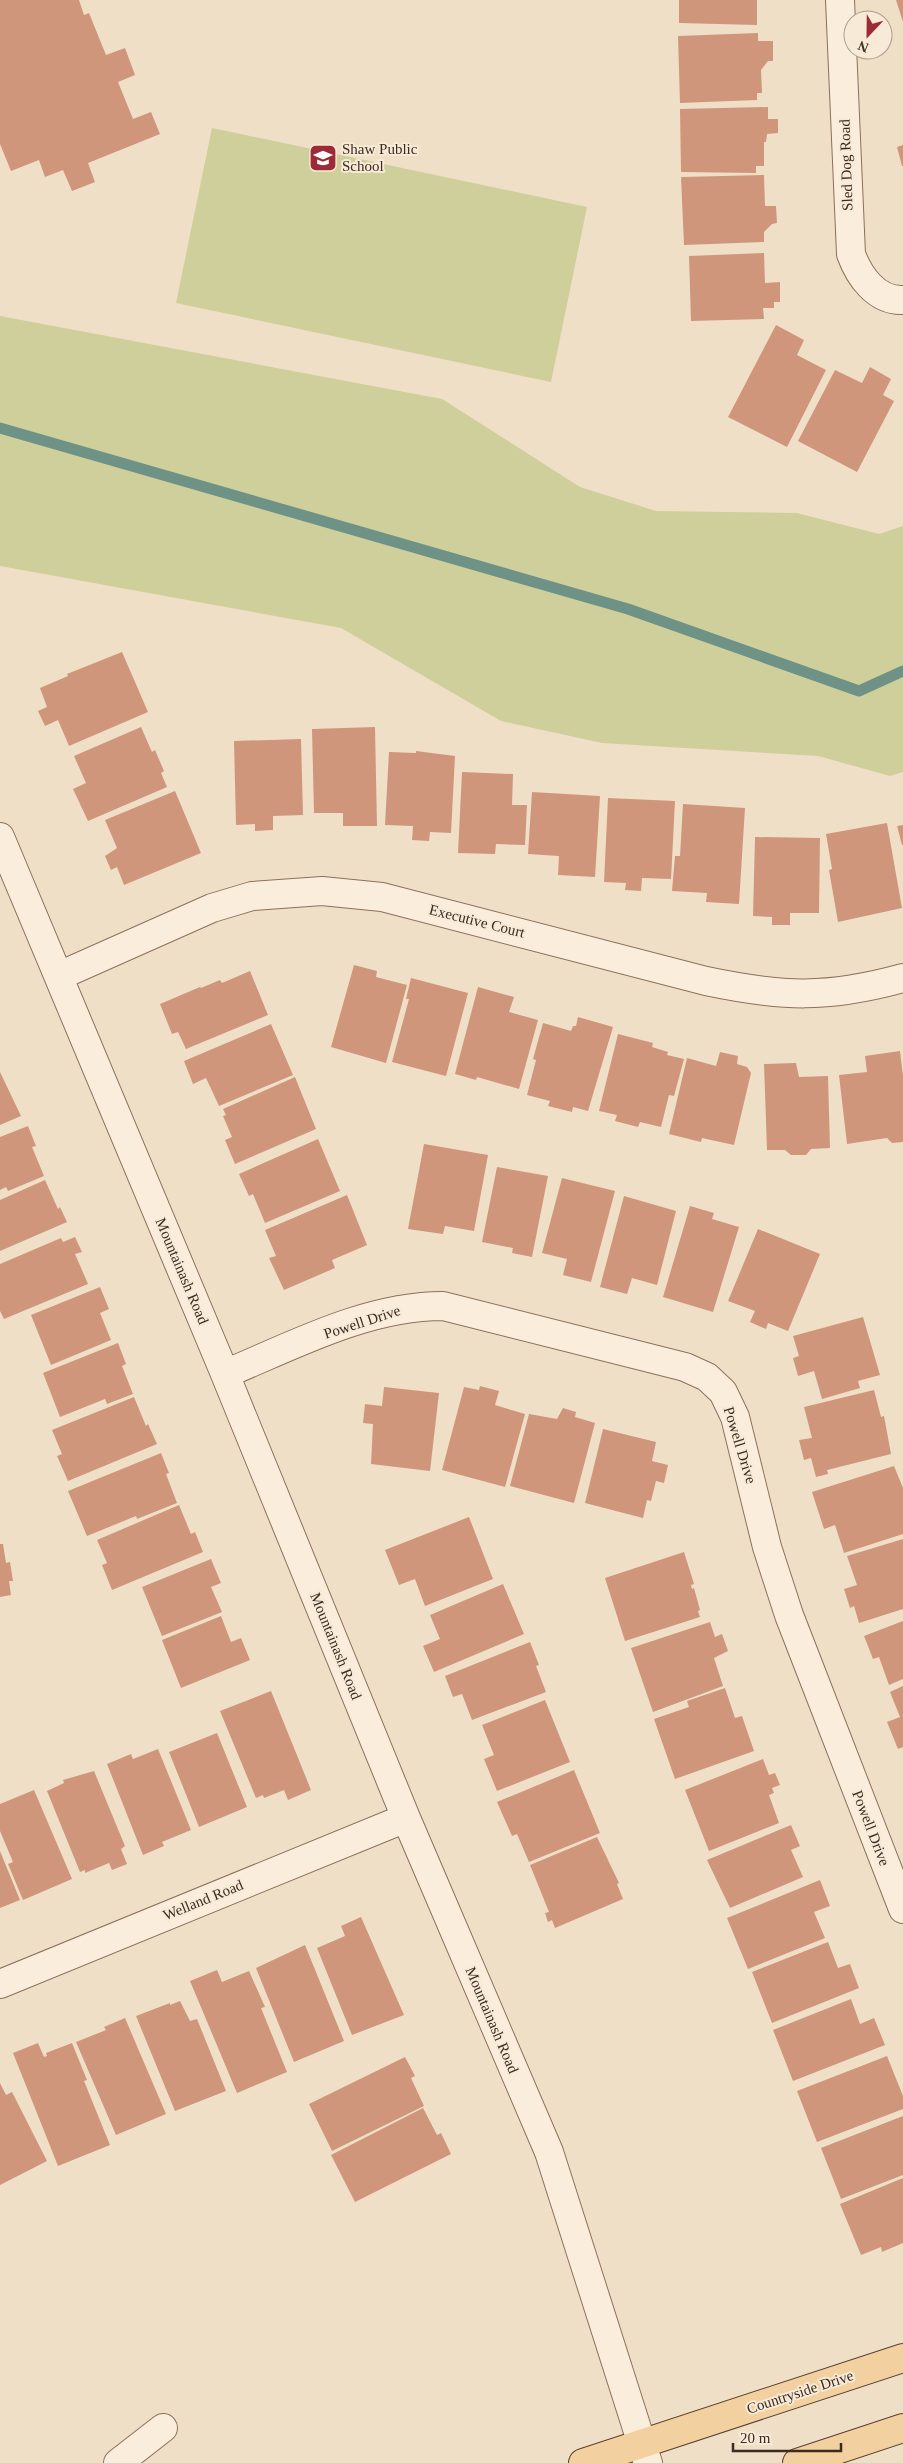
<svg xmlns="http://www.w3.org/2000/svg" width="903" height="2463" font-family="'Times New Roman',serif">
  <rect width="100%" height="100%" fill="#f0dfc7"/>
  <path fill="#cecf9a" d="M212 128 587 207 551 382 176 303Z
    M0 316 442 399 580 487 656 511 797 513 879 534 903 526V772L890 776 818 756 602 743 501 721 341 628 0 566Z"/>
  <g fill="none" stroke-linecap="round" stroke-linejoin="round">
    <path stroke="#6e9386" stroke-width="11" d="M0 428 628 609 859 691 903 671"/>
  </g>
  <path fill="#cf967c" d="M0 0H79L84 15 89 13 106 55 125 48 135 75 118 82 133 119 151 112 160 134 88 163 95 182 72 191 63 170 45 177 39 160 11 171 0 144Z
    M679 0H757V25L679 23Z
    M896 0H903V22Z
    M758 33V41H773V61H768L761 70 762 93H757V100L680 103 678 36Z
    M768 107V119H778V133L767 134 766 142H764V166H756V173L681 172 680 109Z
    M903 145V166H902L897 147Z
    M764 175 765 206H776L777 223 772 224 764 232V242L684 245 681 177Z
    M764 253 765 283 780 282V302H774V308H763L764 319 691 321 689 256Z
    M776 325 804 340 797 355 826 370 787 447 728 417Z
    M870 367 891 379 883 395 894 401 857 472 798 441 835 370 862 383Z
    M122 652 148 712 69 746 58 720 45 726 38 711 47 707 40 688 68 676 67 674Z
    M141 727 152 752 155 750 164 771 161 773 167 787 88 821 73 789 86 783 74 756Z
    M375 727 377 826H343V813H314L312 729Z
    M301 739 303 815 273 816V830L255 831V824L236 825 234 741Z
    M416 751 455 756 451 833 430 832 429 841 412 840 413 826 385 825 389 752 416 753Z
    M462 772 513 774 512 805H527L525 845 496 844 495 854 458 853Z
    M175 791 201 853 124 885 117 867 111 870 105 856 117 848 105 820Z
    M532 792 600 796 595 877 558 875 559 856 528 854Z
    M608 798 675 801 671 879 642 878 641 891 625 890 626 883 604 882Z
    M683 804 745 808 739 904 706 902 707 893 672 891 675 856H680Z
    M887 823 902 908 838 922 829 870 832 869 826 834Z
    M903 825V845H902L897 826Z
    M755 837 820 838 819 913H790V925H772V917L753 916Z
    M354 965 377 971 376 977 407 985 386 1063 331 1047Z
    M250 971 268 1015 186 1049 178 1032 172 1034 160 1004 200 987 201 988 220 980 222 983Z
    M411 978 468 993 446 1076 392 1062 409 999H406Z
    M478 987 514 997 509 1012 538 1020 519 1089 477 1077 476 1080 455 1074Z
    M578 1017 613 1027 588 1111 573 1107 572 1112 548 1106 550 1101 527 1095 536 1060 533 1059 543 1023 571 1031 573 1026H576Z
    M271 1024 293 1075 219 1106 206 1078 193 1084 184 1061Z
    M618 1034 653 1043 652 1047 668 1052 667 1055 684 1059 674 1096 669 1095 661 1127 640 1122 638 1127 615 1121 617 1115 599 1111Z
    M900 1051 903 1076V1142L892 1143 887 1138 847 1144 839 1075 867 1072 865 1056Z
    M720 1052 738 1056 737 1064 747 1067 751 1073 734 1145 702 1138 701 1142 669 1134 687 1058 716 1066Z
    M796 1063 799 1077 828 1076 830 1148 811 1149 806 1155H791L785 1150H767L764 1064Z
    M0 1072 21 1116 0 1125Z
    M295 1077 316 1129 235 1164 225 1140 232 1137 223 1116 226 1115 223 1109Z
    M28 1126 36 1146 32 1147 44 1176 8 1191 6 1187 0 1190V1137Z
    M318 1139 340 1191 265 1223 253 1194 249 1196 239 1174Z
    M424 1144 488 1155 474 1231 445 1226 443 1234 408 1229Z
    M497 1167 548 1176 532 1257 512 1253 513 1248 482 1242Z
    M562 1178 615 1191 591 1282 563 1275 567 1259 542 1253Z
    M45 1180 58 1209 60 1207 67 1222 0 1251V1200Z
    M347 1195 367 1245 332 1260 335 1268 284 1290 269 1258 276 1256 265 1230Z
    M624 1196 676 1211 657 1285 632 1278 627 1294 600 1287Z
    M690 1206 714 1213 712 1219 739 1227 713 1312 663 1297Z
    M758 1229 820 1254 788 1331 768 1323 766 1329 750 1322 755 1311 728 1301Z
    M75 1237 82 1252 75 1254 88 1284 4 1319 0 1311V1264L61 1238 63 1242Z
    M100 1287 109 1309 100 1313 111 1340 51 1365 31 1315Z
    M863 1317 880 1375 858 1381 860 1388 822 1399 814 1371 798 1376 793 1358 799 1356 793 1336Z
    M118 1343 126 1364 122 1366 133 1394 107 1404 105 1399 60 1417 43 1373Z
    M480 1386 499 1391 495 1405 525 1414 505 1487 442 1470 464 1387 479 1390Z
    M384 1387 439 1393 430 1471 371 1464 373 1424 363 1423 365 1404 382 1406Z
    M874 1390 881 1417 884 1416 891 1454 827 1470 828 1474 816 1477 811 1458 804 1460 799 1440 812 1438 804 1407Z
    M134 1397 146 1426 148 1424 157 1444 68 1481 57 1456 62 1454 52 1430Z
    M563 1408 576 1412 575 1417 595 1423 574 1503 510 1486 529 1414 557 1419Z
    M603 1429 656 1442 652 1461 668 1465 664 1483 656 1481 651 1501 647 1500 643 1518 585 1503Z
    M161 1453 169 1473 166 1474 177 1503 137 1519 136 1516 87 1536 68 1491Z
    M894 1466 903 1488V1534L844 1553 835 1525 824 1529 812 1492Z
    M179 1505 191 1534 195 1532 203 1552 112 1590 102 1565 107 1563 97 1540Z
    M469 1517 493 1579 425 1606 415 1579 399 1585 385 1550Z
    M903 1539V1609L859 1623 854 1606 850 1608 844 1589 857 1585 847 1556Z
    M0 1544H3L6 1563 10 1562 13 1581H9L11 1595 0 1597Z
    M684 1552 694 1584 691 1585 692 1589 694 1588 700 1610 698 1611 700 1617 625 1641 605 1578Z
    M211 1559 221 1583 211 1587 222 1612 162 1636 142 1587Z
    M503 1584 524 1634 434 1672 423 1646 440 1639 430 1615Z
    M221 1616 231 1642 241 1638 250 1660 181 1688 162 1640Z
    M903 1621V1679L889 1685 879 1657 873 1659 864 1636Z
    M710 1622 715 1637 722 1634 728 1651 714 1658 723 1686 653 1712 631 1648Z
    M530 1642 539 1665 536 1666 546 1692 472 1720 462 1694 453 1697 445 1676Z
    M903 1686V1747L898 1749 887 1722 900 1717 890 1692Z
    M725 1688 735 1718 742 1716 754 1751 675 1779 654 1719 689 1707 687 1701Z
    M271 1691 311 1790 288 1800 284 1790 264 1798 263 1795 256 1798 220 1711Z
    M545 1700 570 1762 497 1791 484 1759 494 1755 482 1725Z
    M217 1733 247 1807 199 1827 169 1752Z
    M158 1749 191 1830 162 1842 164 1846 143 1855 107 1764 131 1754 133 1759Z
    M763 1759 769 1775 775 1773 780 1785 772 1788 774 1793 769 1795 779 1823 709 1851 685 1790Z
    M574 1770 600 1833 529 1862 517 1834 512 1836 497 1802Z
    M94 1771 125 1846 121 1849 127 1864 112 1870 109 1863 85 1873V1870L80 1872 47 1791 64 1783 63 1780Z
    M34 1790 72 1879 23 1900 8 1864 13 1862 0 1831V1804Z
    M791 1825 800 1846 791 1850 803 1877 730 1908 707 1860Z
    M597 1837 619 1883 617 1884 623 1899 555 1928 552 1920 548 1922 545 1913 549 1912 530 1865Z
    M0 1851 20 1900 0 1908Z
    M820 1880 830 1906 814 1912 825 1938 748 1969 727 1918Z
    M361 1917 404 2015 352 2035 317 1948 345 1936 341 1926Z
    M828 1942 838 1968 850 1964 859 1988 772 2023 752 1972Z
    M305 1945 344 2041 294 2062 256 1968Z
    M217 1970 222 1982 249 1971 265 2007 261 2008 287 2072 237 2093 190 1981Z
    M851 1999 860 2024 874 2018 885 2045 793 2081 773 2030Z
    M180 2001 190 2021 197 2019 226 2091 175 2111 136 2016 170 2003V2005Z
    M125 2018 166 2114 116 2135 76 2042 106 2030 104 2027Z
    M38 2043 44 2057 47 2056 46 2053 72 2043 87 2080 84 2081 110 2145 58 2166 13 2053Z
    M887 2056 903 2096V2109L817 2142 797 2091Z
    M405 2057 415 2076 411 2078 424 2106 332 2151 309 2104Z
    M0 2083 6 2095 12 2092 47 2161 0 2185Z
    M423 2108 437 2135 441 2133 451 2154 355 2202 331 2155Z
    M903 2116V2175L841 2199 821 2148Z
    M903 2178V2243L882 2252 881 2247 861 2255 840 2204Z"/>
  <g fill="none" stroke-linecap="round" stroke-linejoin="round">
    <defs>
      <path id="minor" d="M840 0 851 254C859 276 876 301 903 300
        M0 837 225 1374 406 1818 549 2152 648 2463
        M59 976 212 908 252 896 322 891 382 897 706 981C782 997 827 999 903 978
        M225 1374C294 1345 367 1306 443 1306L685 1367 707 1377 723 1392 735 1417 767 1547 789 1615 903 1909
        M0 1984 406 1818
        M118 2463 163 2428"/>
      <path id="major" d="M583 2463 903 2358
        M797 2463 903 2428"/>
    </defs>
    <use href="#minor" stroke="#8c705c" stroke-width="30"/>
    <use href="#major" stroke="#5a3f30" stroke-width="30"/>
    <use href="#minor" stroke="#faeddb" stroke-width="28"/>
    <use href="#major" stroke="#f3d09f" stroke-width="28"/>
  </g>
  <defs>
    <symbol id="school-square" viewBox="-11 -11 22 22"><rect x="-9" y="-9" width="18" height="18" rx="4" fill="#9d2a37" stroke="#f7ead7"/><path d="M0-5L7-2L0 1L-7-2ZM-4 1L0 2.5L4 1V4Q0 6-4 4Z" fill="#fff"/></symbol>
  </defs>
  <g fill-rule="evenodd">
    <use href="#school-square" x="307" y="142" width="32" height="32"/>
  </g>
  <g text-anchor="middle" dominant-baseline="central" stroke-width="4" stroke-linejoin="round" paint-order="stroke">
    <g font-size="15" fill="#3c2b20" stroke="#f7ead7" text-anchor="start">
      <text x="342" y="149">Shaw Public<tspan x="342" dy="17">School</tspan></text>
    </g>
    <g font-size="15" fill="#3c2b20" stroke="#f7ead7">
      <text transform="translate(846 165) rotate(-92)">Sled Dog Road</text>
      <text transform="translate(477 921) rotate(14)">Executive Court</text>
      <text transform="translate(182 1271) rotate(67)">Mountainash Road</text>
      <text transform="translate(362 1322) rotate(-18)">Powell Drive</text>
      <text transform="translate(740 1445) rotate(73)">Powell Drive</text>
      <text transform="translate(336 1646) rotate(68)">Mountainash Road</text>
      <text transform="translate(871 1828) rotate(69)">Powell Drive</text>
      <text transform="translate(203 1900) rotate(-22)">Welland Road</text>
      <text transform="translate(492 2020) rotate(67)">Mountainash Road</text>
      <text transform="translate(800 2392) rotate(-18)">Countryside Drive</text>
    </g>
  </g>
  <g transform="translate(868 35) rotate(202)"><circle r="24" fill="#f7ead7" stroke="#ac9e8e"/>
  <path d="M0-4L9 19L0 12L-9 19Z" fill="#9d2a37"/>
  <text y="-8" font-size="14" font-weight="bold" text-anchor="middle" fill="#3c2b20">N</text>
  </g>
  <path d="M733 2443v8h108v-8" fill="none" stroke="#3c2b20" stroke-width="2.5"/>
  <text x="740" y="2443" font-size="15" fill="#3c2b20" stroke="#f7ead7" stroke-width="4" paint-order="stroke">20 m</text>
</svg>
